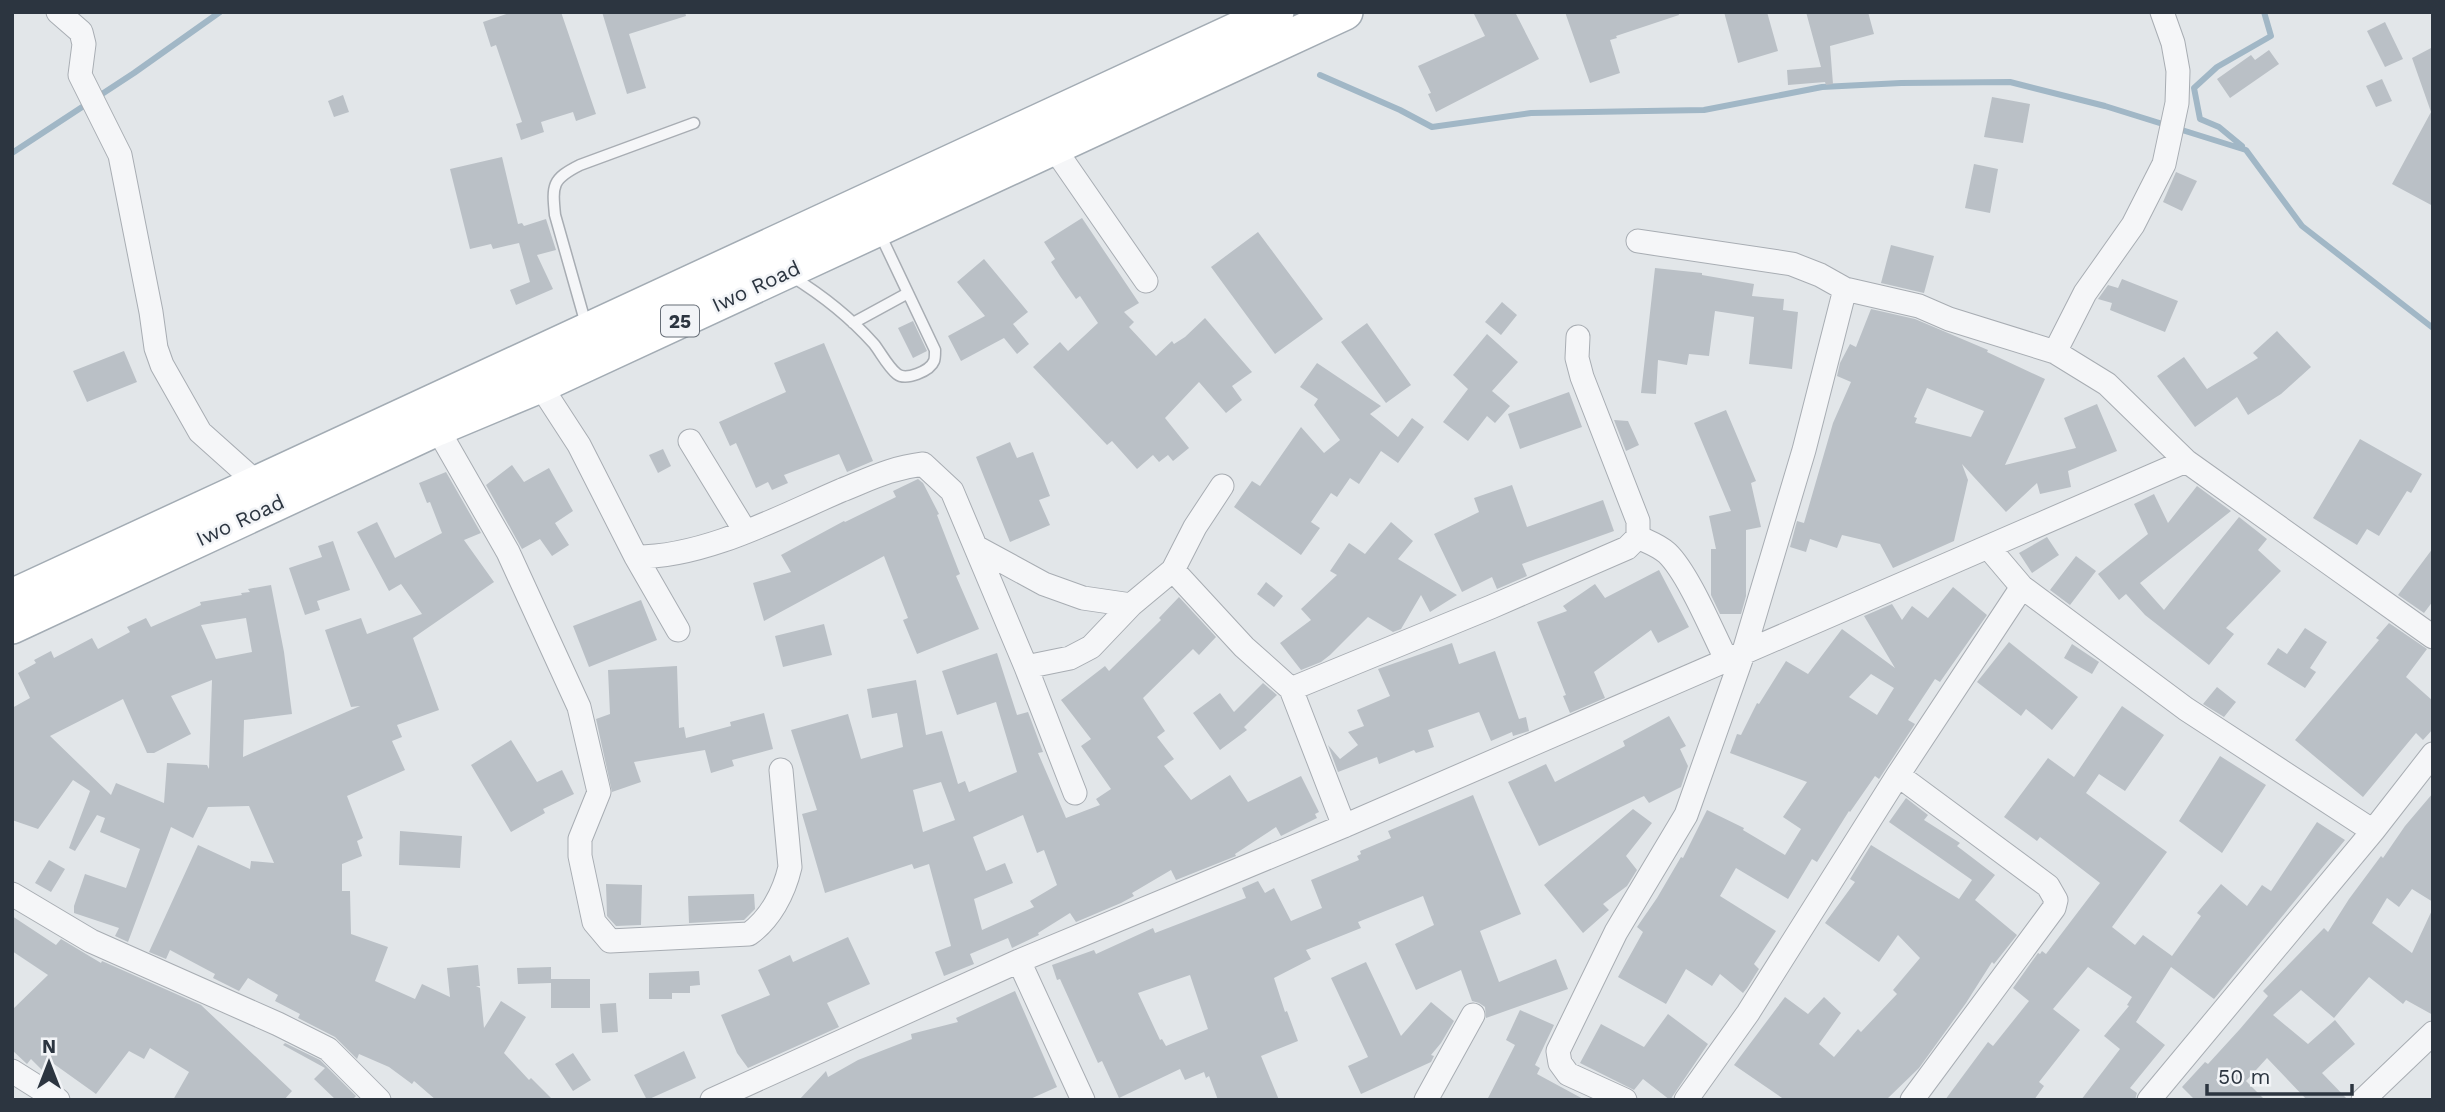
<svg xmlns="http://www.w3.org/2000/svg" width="2445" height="1112" font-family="'Work Sans',sans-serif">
  <rect width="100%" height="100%" fill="#e2e6e9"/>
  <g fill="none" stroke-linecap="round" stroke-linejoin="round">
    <path stroke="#a1b7c6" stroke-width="6" d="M1320 75 1400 110 1432 127 1531 113 1704 110 1822 87 1901 83 2010 82 2105 106 2246 150 2302 226 2433 328
      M2242 146 2219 127 2200 119 2194 88 2217 67 2271 36 2264 12
      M12 153 134 73 220 12"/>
  </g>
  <path fill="#bac0c6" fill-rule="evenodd" d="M512 12H561L596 114 576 121 573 112 541 122 544 132 521 140 516 124 522 122 496 45 491 47 483 22Z
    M602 12H685L686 16 629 34 646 88 627 94Z
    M1473 12H1515L1539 59 1436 112 1428 94 1431 93 1418 66 1485 36Z
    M1565 12H1678L1679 15 1616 36 1617 38 1610 40 1620 73 1590 83Z
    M1724 12H1767L1778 51 1738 63Z
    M1806 12H1868L1874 34 1830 46 1833 84 1826 85 1825 82 1788 85 1787 70 1821 67Z
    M2385 22 2403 59 2385 67 2367 31Z
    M2433 47V206L2392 184 2431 112 2412 58Z
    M2269 50 2279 64 2230 98 2217 79 2251 55 2255 60Z
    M2382 79 2392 101 2376 107 2366 86Z
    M343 95 349 112 334 117 328 101Z
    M1992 97 2030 104 2023 143 1984 137Z
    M502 157 518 224 522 223 524 226 546 219 556 250 537 255 553 289 516 305 510 290 530 282 519 243 493 249 491 244 470 249 450 169Z
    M1974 164 1998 169 1990 213 1965 208Z
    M2176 172 2197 181 2182 211 2163 202Z
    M1082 218 1139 303 1124 312 1134 322 1129 327 1156 356 1172 341 1174 344 1185 337 1205 318 1252 372 1232 386 1242 400 1226 413 1199 382 1165 418 1189 448 1173 461 1168 455 1159 462 1153 455 1137 469 1112 441 1107 445 1033 367 1060 342 1068 351 1098 323 1080 296 1076 299 1060 276 1051 262 1055 259 1044 242Z
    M1258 232 1323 319 1275 354 1211 267Z
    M1891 245 1934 256 1924 293 1881 283Z
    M984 259 1028 312 1013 324 1029 344 1017 354 1004 338 961 361 948 336 985 316 957 282Z
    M1655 268 1702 273V275L1754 284 1752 296 1784 299 1783 310 1798 312 1792 369 1749 364 1754 317 1715 311 1709 356 1689 354 1687 365 1658 360 1656 394 1641 393Z
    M2122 279 2178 301 2165 332 2110 310 2112 303 2098 299 2108 285 2118 288Z
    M1502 302 1517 315 1501 335 1485 322Z
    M1871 309 1915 319 1988 350 1987 352 2045 379 2005 465 2076 448 2064 418 2097 404 2117 451 2068 471 2071 487 2040 494 2037 483 2006 512 1962 464 1968 480 1954 541 1893 568 1880 544 1842 535 1837 548 1810 539 1806 552 1790 547 1797 521 1804 523 1833 423 1851 382 1837 376 1840 363 1850 344 1856 347ZM1927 388 1984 411 1971 437 1915 423 1917 418 1914 417Z
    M913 321 927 351 913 358 898 328Z
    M1367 323 1411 385 1386 403 1341 342Z
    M2277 331 2311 367 2281 394 2248 415 2237 397 2195 427 2157 376 2184 357 2207 389 2258 358 2253 353Z
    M1487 334 1518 362 1492 391 1510 406 1495 423 1487 416 1468 441 1443 422 1468 389 1453 375Z
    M824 343 873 461 847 472 839 454 784 475 788 483 772 490 768 482 756 488 736 443 730 446 719 422 786 392 774 363Z
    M124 351 137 382 87 402 73 371Z
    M1317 363 1381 406 1370 414 1398 437 1412 418 1424 427 1398 463 1381 451 1359 484 1350 478 1337 497 1331 493 1311 522 1320 528 1301 555 1234 507 1252 481 1260 486 1301 427 1324 453 1340 440 1314 405 1318 399 1300 387Z
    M1569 392 1582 427 1520 449 1508 414Z
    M1726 410 1756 481 1751 483 1761 527 1746 530V596L1741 614H1720L1711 595V549H1716L1709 516 1731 511 1694 423Z
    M1614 420 1628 421 1639 445 1626 451Z
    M2360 439 2422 474 2411 493 2407 491 2379 536 2367 529 2357 545 2313 518Z
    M1010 442 1017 458 1033 452 1050 496 1039 500 1050 525 1010 542 976 457Z
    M663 449 671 466 658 473 649 455Z
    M512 465 524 482 549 468 573 511 555 523 569 545 552 556 540 539 522 549 486 485Z
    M446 472 481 533 464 540 494 582 413 638 439 710 397 725 402 737 392 741 405 770 347 796 363 838 357 841 362 856 342 864V891H350L351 934 388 947 375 981 415 999 422 984 450 997 447 968 478 965 480 986H476L480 988 484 1028 501 1001 526 1017 504 1053 529 1080 531 1078 553 1100H436L414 1081 412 1084 389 1067 359 1054 357 1059 335 1037 298 1018 300 1014 275 1001 278 995 248 978 239 991 213 978 215 974 170 950 166 959 149 952 198 845 250 869 251 861 274 863 249 806 208 807 193 838 171 827 128 942 115 936 119 928 74 913V906L85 874 126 888 140 849 100 832 105 818 97 815 75 851 69 848 90 791 73 780 38 829 12 820V708L30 698 18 673 36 663 34 660 51 651 54 658 92 638 98 649 130 632 127 627 146 618 151 627 201 605 200 602 242 595 241 593 250 592 248 589 271 585 284 652 292 714 244 720 243 757 360 706 351 707 325 630 361 618 367 634 422 614 401 584 389 591 357 532 377 522 395 558 442 533 430 502 427 503 419 483ZM246 618 252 652 216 659 201 625ZM212 680 209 769 207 765 167 763 164 803 116 783 111 795 50 736 123 699 147 753H154L191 734 171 696Z
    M918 479 923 483 939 514 937 515 960 574 956 576 979 629 917 654 903 620 908 618 884 556 764 621 753 583 791 572 781 555 844 521 845 522 896 497 893 491Z
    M1512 485 1527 527 1603 500 1614 531 1522 564 1527 576 1497 589 1492 577 1462 592 1434 534 1479 512 1474 498Z
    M2197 486 2231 511 2140 583 2164 610 2239 517 2267 539 2258 550 2281 571 2226 628 2234 634 2209 665 2145 615 2126 594 2119 600 2098 574 2148 534 2134 504 2154 494 2168 523Z
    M1391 522 1413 541 1398 559 1457 595 1430 612 1421 595 1401 629 1393 632 1368 617 1330 655 1321 662 1301 670 1280 643 1311 620 1301 609 1337 575 1330 571 1349 543 1365 554Z
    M2047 537 2059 555 2032 573 2019 553Z
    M333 541 350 590 317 601 320 610 305 615 289 568 322 557 318 546Z
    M2433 548V601L2424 613 2398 595Z
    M2076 556 2096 571 2070 605 2050 590Z
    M1659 570 1689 627 1658 643 1651 630 1594 672 1605 698 1570 713 1563 696 1566 695 1537 622 1567 611 1563 606 1595 584 1605 598Z
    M1266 582 1283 596 1274 607 1257 594Z
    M1953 587 1987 615 1940 682 1935 679 1908 720 1915 724 1879 779 1875 776 1850 812 1849 811 1817 862 1812 859 1788 899 1736 868 1720 896 1776 931 1754 964 1759 969 1747 988 1743 993 1720 974 1712 986 1686 969 1666 1004 1618 977 1643 932 1637 927 1657 898 1681 857 1683 858 1707 810 1744 828 1743 830 1785 855 1801 829 1783 817 1807 782 1730 753 1737 734 1741 735 1757 703 1759 704 1786 661 1808 674 1842 629 1895 668 1864 616 1892 604 1902 620 1912 606 1928 618ZM1871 674 1894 688 1877 715 1849 697Z
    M1179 597 1216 637 1199 655 1193 649 1143 698 1165 731 1157 737 1174 759 1164 766 1191 800 1230 775 1248 802 1301 776 1319 812 1315 814 1317 818 1281 836 1276 827 1235 854 1236 856 1176 880 1171 870 1132 893 1134 896 1121 903 1076 922 1070 913 1038 933 1039 935 1012 948 1008 938 970 954 974 964 944 976 935 952 951 946 929 864 914 869 912 864 825 893 802 814 817 810 791 730 848 714 861 759 903 747 897 713 872 718 867 689 916 680 926 735 942 731 958 784 965 781 969 792 1017 772 996 702 957 715 942 671 997 653 1017 715 1028 712 1043 752 1038 753 1066 818 1100 805 1096 799 1111 789 1081 746 1091 739 1061 700 1105 666 1109 671 1161 620 1159 618ZM941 782 955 820 923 832 913 790ZM1023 815 1037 853 1044 850 1057 885 1030 901 1034 907 982 930 974 899 1013 883 1005 863 986 871 973 837Z
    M641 600 657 640 589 667 573 626Z
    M2389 623 2427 649 2406 677 2433 701V729L2423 740 2416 733 2363 797 2295 740 2379 640 2376 638Z
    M824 624 832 655 783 667 775 636Z
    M2305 628 2327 642 2310 668 2316 672 2305 688 2267 664 2278 648 2287 654Z
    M2009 642 2078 697 2052 730 2026 709 2021 716 1977 682Z
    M1452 643 1459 664 1495 651 1519 719 1526 717 1529 731 1513 736 1512 732 1491 741 1479 712 1428 730 1434 747 1416 753 1414 750 1379 764 1377 757 1338 772 1328 745 1340 759 1358 745 1348 732 1364 726 1357 710 1390 696 1378 669Z
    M2072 644 2099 662 2092 674 2064 658Z
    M677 666 679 728 684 727 686 738 731 726 730 722 764 713 773 749 732 760 734 766 711 773 705 750 634 762 641 782 612 792 596 719 610 714 608 670Z
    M1263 683 1277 695 1244 727 1247 730 1220 750 1193 713 1220 693 1234 712Z
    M2217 687 2236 702 2224 717 2203 704Z
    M2122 706 2164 735 2125 791 2099 774 2086 793 2167 852 2112 927 2135 945 2143 935 2172 956 2201 916 2197 913 2221 884 2247 906 2262 885 2271 891 2317 822 2345 840 2214 999 2171 967 2136 1022 2165 1045 2130 1088 2137 1093 2135 1100H2081L2120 1049 2104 1036 2129 1006 2127 1005 2132 997 2088 967 2053 1009 2080 1030 2039 1082 2044 1086 2034 1100H1945L1988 1042 1993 1046 2029 1001 2013 988 2038 953 2040 954 2042 951 2046 954 2100 883 2040 837 2037 841 2004 817 2048 758 2074 777Z
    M1669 716 1686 746 1680 749 1688 766 1681 787 1649 803 1644 796 1539 846 1508 782 1546 764 1555 782 1625 746 1623 741Z
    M511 740 537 782 562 770 574 794 543 809 545 813 511 832 471 765Z
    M2220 756 2266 785 2222 853 2179 821Z
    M2433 793V902L2412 889 2399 907 2387 898 2372 923 2412 953 2433 908V1015L2406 1000 2403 1004 2369 977 2334 1018 2301 990 2273 1015 2308 1044 2335 1020 2355 1044 2322 1073 2348 1100H2307L2267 1058 2246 1081 2265 1100H2195L2182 1087 2205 1062 2208 1064 2240 1029 2268 996 2263 991 2324 928 2328 932 2349 899 2381 856 2383 858 2405 826Z
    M1473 795 1521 914 1480 931 1499 982 1556 959 1568 989 1486 1018 1485 1007 1479 1003 1472 1001 1461 970 1416 990 1395 944 1434 925 1423 896 1358 922 1361 928 1306 950 1311 959 1274 978 1285 1012 1287 1011 1298 1041 1261 1056 1279 1100H1218L1209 1076 1206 1078 1204 1072 1185 1080 1180 1069 1119 1098 1102 1061 1098 1063 1060 979 1057 980 1052 965 1094 950 1096 954 1153 928 1155 933 1246 898 1242 888 1258 881 1265 893 1274 888 1291 921 1322 908 1311 880 1359 860 1357 856 1361 854 1360 851 1391 838 1388 831ZM1190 975 1208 1029 1166 1046 1162 1039 1160 1040 1138 993Z
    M1906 798 1928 815 1924 820 1960 843 1957 846 1995 875 1975 900 2017 935 1994 964 1992 962 1966 1003 1919 1068 1886 1100H1785L1734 1065 1785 997 1808 1014 1824 997 1841 1013 1819 1044 1834 1057 1858 1029 1861 1032 1897 994 1893 990 1920 958 1898 935 1879 962 1825 923 1855 882 1850 879 1871 845 1959 899 1972 880 1889 822Z
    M1633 809 1652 823 1626 856 1637 870 1627 886 1603 904 1609 910 1583 933 1544 885Z
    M400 831 462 836 460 868 399 865Z
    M49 860 65 869 51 892 35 883Z
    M606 884 642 885 641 925 616 926 607 916Z
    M754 894 755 909 744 920 689 923 688 896Z
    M12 916 56 945 61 939 101 963 102 961 201 1005 292 1091 284 1100H173L189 1072 150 1048 144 1059 129 1051 96 1094 54 1064 45 1073 31 1059 27 1064 12 1050V1010L48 975 12 951Z
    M848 937 870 984 827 1003 839 1027 748 1068 737 1053 721 1015 770 995 758 970 790 955 793 962Z
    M1366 962 1401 1036 1431 1002 1454 1021 1441 1043 1431 1055 1434 1056 1431 1062 1361 1094 1348 1066 1368 1057 1331 978Z
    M551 967V979H590V1008H551V983L518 984 517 968Z
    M699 971 700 985 690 986V993H672V999H649V973Z
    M1015 991 1057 1087 1028 1100H799L826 1071 828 1077 858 1060 912 1039 911 1034 958 1022 956 1018Z
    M616 1003 618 1032 602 1033 600 1004Z
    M1520 1010 1554 1025 1535 1065 1540 1068 1537 1074 1585 1100H1487L1515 1045 1506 1040Z
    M1668 1014 1708 1044 1670 1100 1643 1079 1634 1090 1580 1063 1601 1024 1644 1047Z
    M285 1043 320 1060 356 1096 352 1100H336L314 1079 325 1068 283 1045Z
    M684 1051 696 1078 647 1100 634 1075Z
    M573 1053 591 1080 573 1091 555 1064Z"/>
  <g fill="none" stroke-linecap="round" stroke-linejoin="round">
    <defs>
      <path id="lane" d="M791 276C822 295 849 316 874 344 881 353 888 367 897 374 906 381 930 371 934 361 935 359 935 352 935 350L879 232
        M853 323 908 293
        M587 328 555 215C552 185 552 179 580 165L694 123"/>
      <path id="street" d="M58 12 81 32 84 44 80 75 120 155 151 312 156 348 162 365 200 432 257 483
        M1054 148 1146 281
        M1638 241 1792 264 1820 275 1845 289 1919 306 1949 319 2055 352 2107 384 2186 461 2433 637
        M2055 352 2085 293 2133 225 2164 164 2177 103 2178 71 2173 43 2162 12
        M540 385 579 445 636 557 678 630
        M437 428 508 552 579 707 599 792 580 839V856L594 922 610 941 749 934C770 919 784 893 790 867L781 770
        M690 441 745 531
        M1638 537C1648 542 1658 545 1667 553 1688 573 1712 631 1726 659
        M976 547 1044 584 1083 598 1131 605
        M1988 547 2022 587 2186 709 2373 831
        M636 557C706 557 779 517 842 490 872 478 891 468 923 464L952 491 1026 667 1075 793
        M1173 570 1244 647 1291 689 1344 826
        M1026 667 1070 658 1091 647 1131 605 1173 570 1195 527 1222 486
        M1291 689 1491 607 1627 548 1638 537V521L1582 377 1577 358 1578 337
        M1898 775 2048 886 2056 900 2054 908 1912 1100
        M12 894 91 941 278 1024 328 1049 379 1100
        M1019 961 1083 1100
        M12 1071 58 1100
        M712 1100 1019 961 1344 826 2186 461
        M1426 1100 1473 1015
        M1625 1100 1568 1074 1560 1063 1558 1051 1616 932 1686 815 1744 651 1804 450 1845 289
        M1686 1100 1748 1013 1898 775 2022 587
        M2149 1100 2373 831 2433 754
        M2363 1100 2433 1033"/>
      <path id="primary" d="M12 597 1276 12
        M12 626 437 428 540 385 1345 12"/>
    </defs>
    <use href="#lane" stroke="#a8adb3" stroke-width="13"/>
    <use href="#street" stroke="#a8adb3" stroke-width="25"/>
    <use href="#primary" stroke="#a3acb4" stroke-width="38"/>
    <use href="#lane" stroke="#f5f6f8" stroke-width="10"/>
    <use href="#street" stroke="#f5f6f8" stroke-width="23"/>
    <use href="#primary" stroke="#fff" stroke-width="35"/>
  </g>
  <g text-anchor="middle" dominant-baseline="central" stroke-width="5" stroke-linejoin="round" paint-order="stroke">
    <rect fill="#f2f4f7" stroke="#676e77" stroke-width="2" x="661" y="305.5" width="38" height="31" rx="5"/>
    <g font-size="19" font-weight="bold" fill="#2c3540">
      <text x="680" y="321">25</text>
    </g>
    <g font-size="21" fill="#2c3540" stroke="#f2f4f7">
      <text transform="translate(756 286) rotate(-25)">Iwo Road</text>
      <text transform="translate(240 520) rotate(-25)">Iwo Road</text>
    </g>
  </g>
  <rect width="2445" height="1112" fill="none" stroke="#2c3540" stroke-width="28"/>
  <g transform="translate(49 1063)" stroke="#f2f4f7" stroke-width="5" paint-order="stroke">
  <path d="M0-5L12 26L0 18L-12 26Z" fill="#2c3540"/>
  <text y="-10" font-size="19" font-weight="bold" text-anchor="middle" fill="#2c3540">N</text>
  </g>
  <path d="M2207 1084v10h145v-10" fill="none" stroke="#2c3540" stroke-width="3.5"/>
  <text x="2218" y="1084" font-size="21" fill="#2c3540" stroke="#f2f4f7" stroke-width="5" paint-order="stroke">50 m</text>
</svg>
